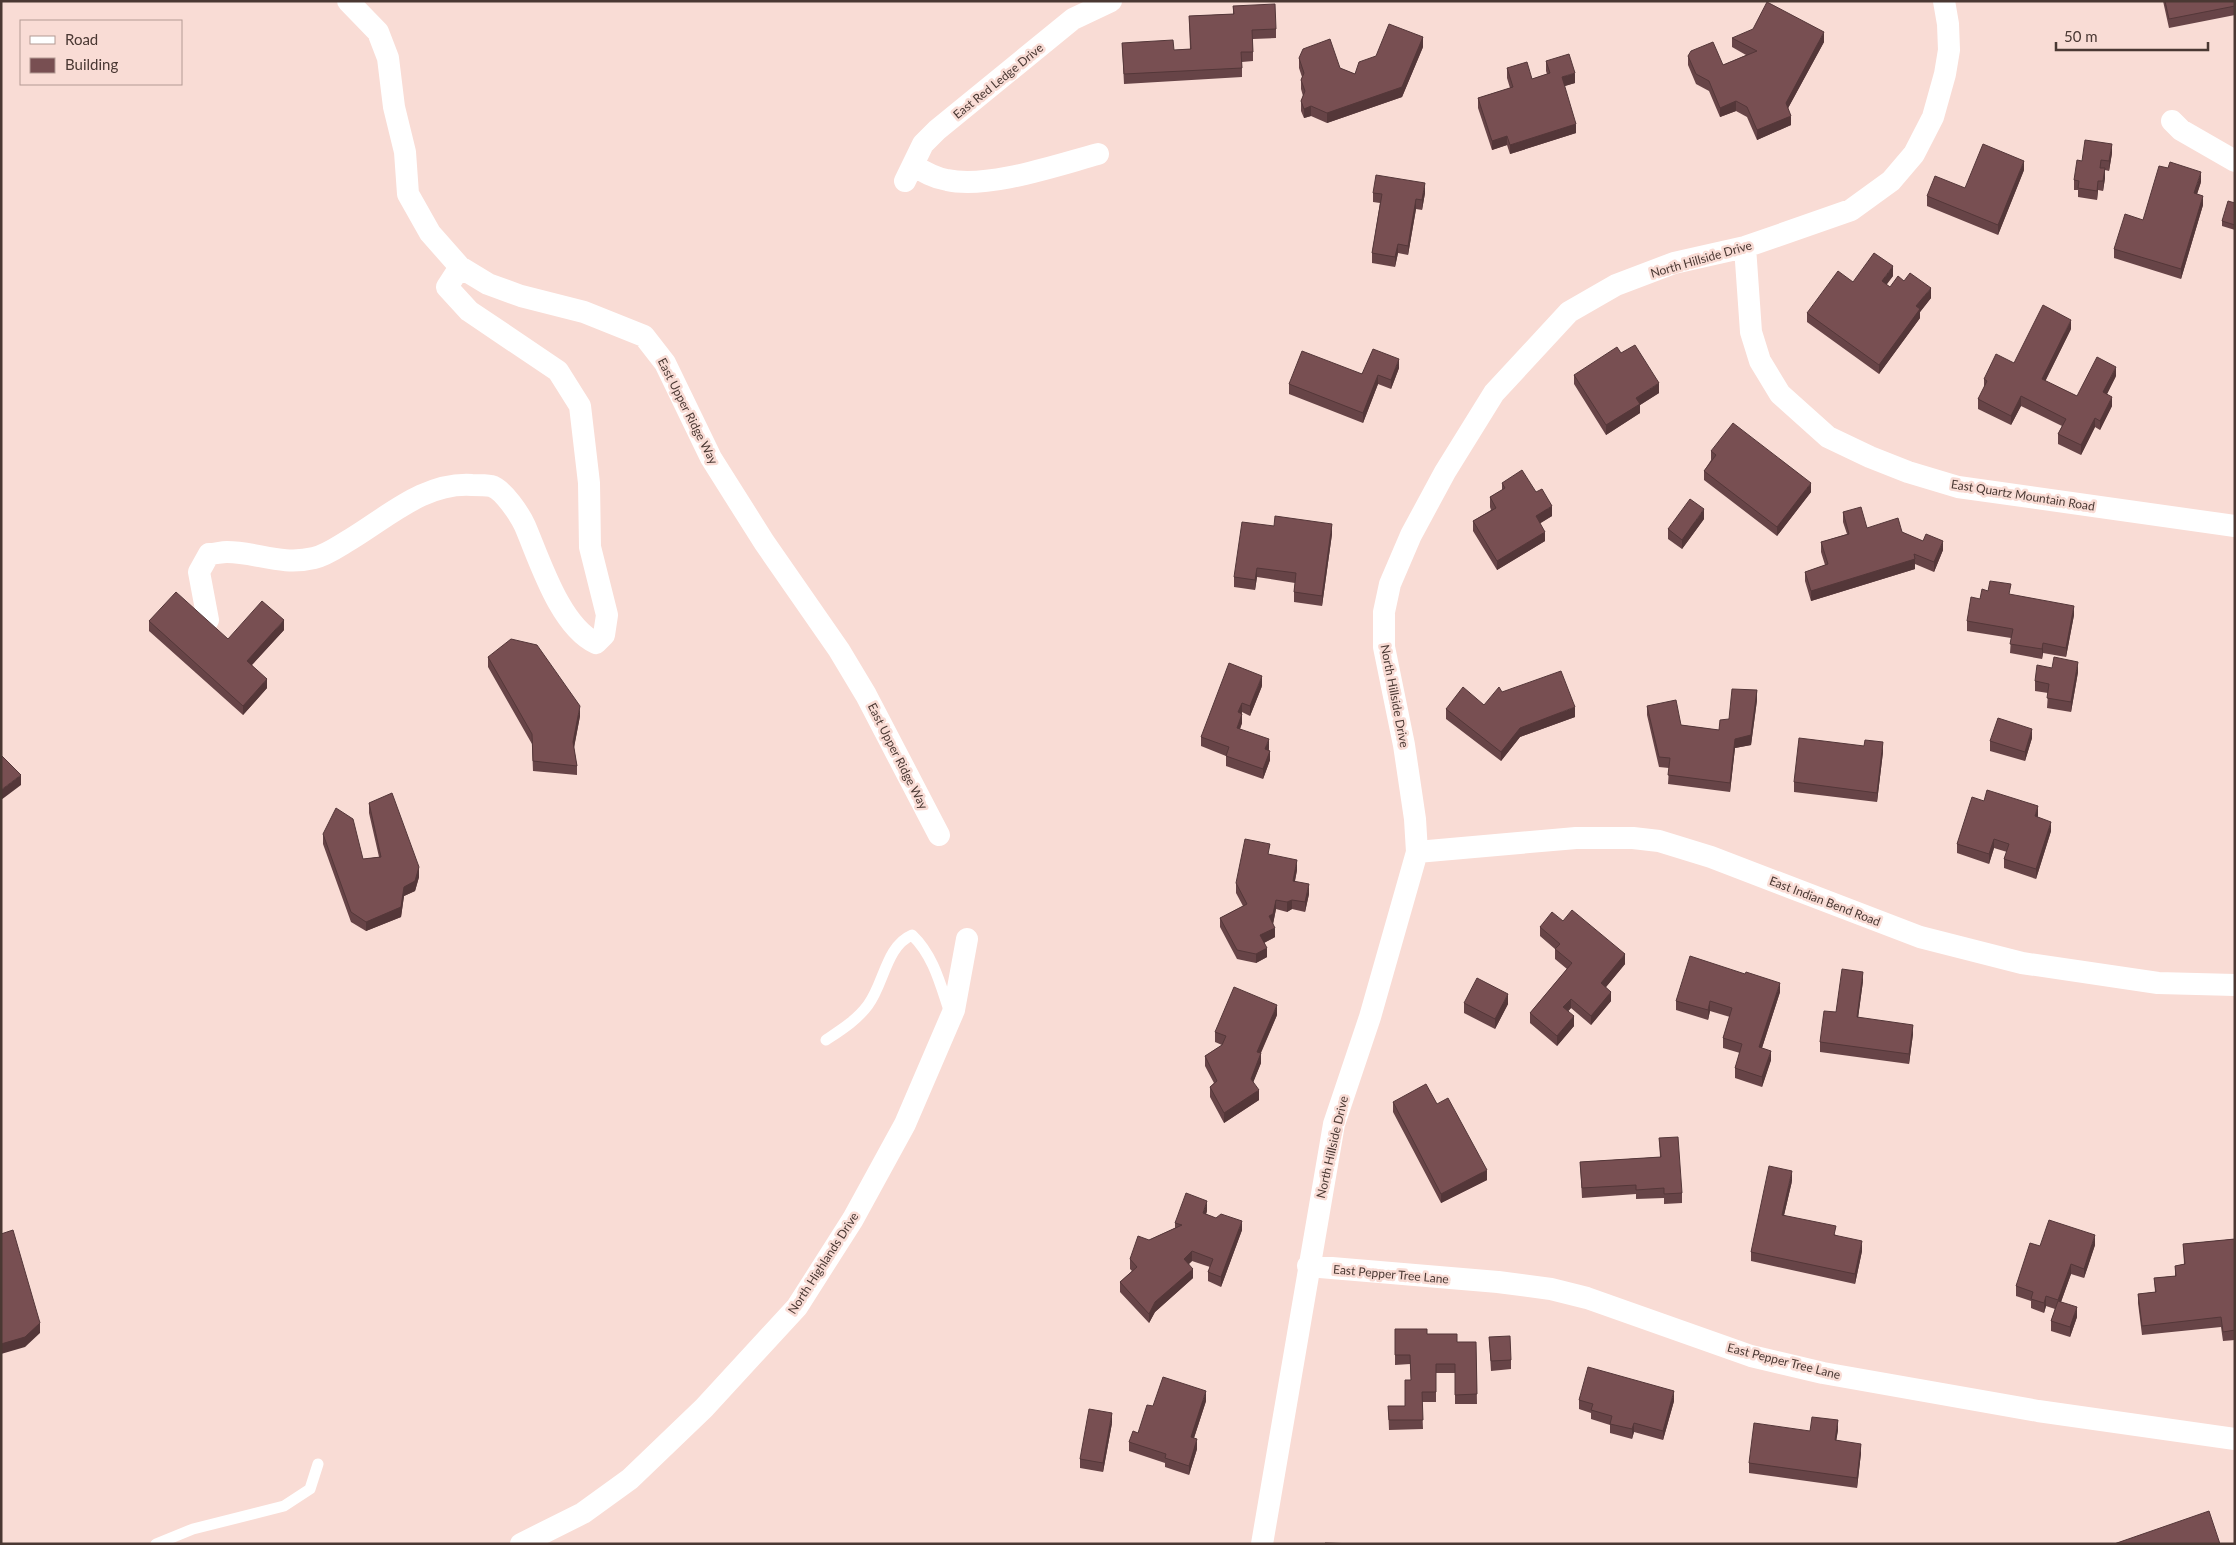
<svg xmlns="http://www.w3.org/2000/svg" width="2236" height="1545" font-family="Lato,sans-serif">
  <rect width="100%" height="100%" fill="#f9dcd5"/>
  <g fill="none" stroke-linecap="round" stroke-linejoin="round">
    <path stroke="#fff" stroke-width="11" d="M826 1040C841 1030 857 1020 868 1005 884 984 886 946 912 935 933 955 940 983 949 1010
      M156 1544 193 1529 284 1506 310 1489 318 1464"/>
    <path stroke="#fff" stroke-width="22" d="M348 1 378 32 388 58 394 107 405 152 408 194 430 233 460 267 488 284 521 296 584 312 644 336 665 363 711 458 764 542 839 650 866 695 939 835
      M2172 121 2181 130 2235 161
      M913 165C924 172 934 178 947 180 988 189 1057 165 1098 154
      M905 181 923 144 937 130 1073 19 1111 1
      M1745 247 1751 332 1760 361 1780 394 1828 437 1870 457 1908 472 1958 487 2235 526
      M208 620 199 572 209 554C215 554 221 552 227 552 257 552 281 566 314 558 327 555 339 546 351 539 389 516 425 482 472 485 478 485 486 485 491 486 503 489 520 515 525 526 540 561 560 626 596 643L604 635 607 615 590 547 589 483 580 406 558 371 469 311 447 287 460 267
      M1417 852 1576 838H1633L1659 841 1711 857 1920 937 2022 963 2158 983 2235 985
      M1308 1266 1498 1282 1551 1289 1587 1298 1751 1356 1823 1373 2038 1411 2235 1439
      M521 1544 583 1513 630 1479 704 1408 797 1307 853 1219 905 1124 954 1010 967 939
      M1262 1544 1334 1124 1370 1017 1417 852 1415 819 1404 745 1384 647V612L1390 584 1411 535 1445 472 1494 393 1569 312 1616 285 1674 263 1745 247 1851 210 1891 181 1914 154 1933 117 1945 74 1949 50 1948 24 1944 1"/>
  </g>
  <path fill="#674447" d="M2163 1H2235V15L2169 28Z
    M1233 6 1276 29V38L1253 39V61L1242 62V77L1124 84 1122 43 1174 50 1190 49 1189 16 1233 14Z
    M1732 38 1824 42 1788 108 1791 125 1757 140 1747 117 1736 111 1720 117 1709 91 1696 84 1688 65V56L1723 65 1746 55 1732 47Z
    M1423 47 1402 97 1327 123 1311 116 1304 118 1301 111V101L1303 96 1301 89V80L1302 77 1299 68V58L1340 68 1355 74Z
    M1546 61 1575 83 1564 86 1576 133 1510 154 1507 145 1492 150 1478 108V98L1510 88 1507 78V68L1532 79 1547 74 1546 71Z
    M2112 153 2109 171 2105 170V178L2103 191 2098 190 2097 200 2078 197V190H2074V180L2082 161Z
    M2024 170 1998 235 1927 206V196L1965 188Z
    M2201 182 2197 194 2203 205 2181 279 2114 258V249Z
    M1373 193H1425L1422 210 1416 209 1408 255 1398 253 1395 267 1372 263V253L1380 203 1373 202Z
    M2235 203V230L2222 226V221Z
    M1893 276 1886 284 1890 287 1931 298 1920 312V318L1879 374 1807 322V313L1853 282Z
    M2071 329 2045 381 2077 396 2116 376 2107 394 2112 406 2100 430 2095 427 2081 455 2058 444V434L2062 426 2021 406 2011 425 1978 409V399L1984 388V379L2014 363Z
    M1399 368 1391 389 1378 384 1363 423 1289 394V384Z
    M1574 375 1659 393 1640 405V413L1606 435 1574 384Z
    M1711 451 1811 492 1777 536 1704 480V471L1711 460Z
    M1502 483 1536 492 1552 516 1540 523 1545 541 1497 570 1473 531V521L1491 510 1490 507V497L1502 490Z
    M1843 512 1867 528 1902 532 1943 550 1934 572 1915 564V569L1811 601 1805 581V572L1825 565 1821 552V542L1847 534 1843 522Z
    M1704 519 1682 549 1668 539V529Z
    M1332 534 1322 606 1294 602V592L1295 583 1257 577 1255 590 1234 587V577Z
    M2011 595 2074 615 2066 657 2043 653 2042 659 2010 653 2011 638 1967 631V621L1980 599Z
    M149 621 228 639 284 630 252 665 267 688 243 715 149 631Z
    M488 657 580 716 574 748 577 766V775L533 771 532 744 488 667Z
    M2052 668 2078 672 2071 712 2047 708 2048 693 2035 691V681Z
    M1262 686 1250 716 1242 712V723L1240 729 1269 748V750L1270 760 1263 779 1226 766V756L1201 746V737Z
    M1502 692 1575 717 1520 737 1501 761 1446 719V709L1484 705Z
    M1757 700 1751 745 1735 748 1730 792 1668 784 1669 768 1659 767 1647 715V706L1681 725 1719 730 1729 719Z
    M2032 738 2025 761 1990 751V741Z
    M1883 752 1877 802 1794 792V782Z
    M1984 801 2038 816 2037 817 2051 831 2036 879 2004 868V859L2007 852 1994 848 1989 864 1957 853V844Z
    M369 803 419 877 415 891 404 896 401 917 366 931 351 922 323 844V834L363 859 379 857 369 813Z
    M1270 855 1297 870 1295 881 1309 894 1305 912 1292 909 1287 912 1276 909 1273 924 1275 937 1264 943 1267 957 1256 963 1237 959 1220 927V918L1243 906 1236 893V883Z
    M1563 921 1625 964 1606 987 1611 1001 1591 1025 1571 1008 1568 1011 1574 1026 1557 1046 1530 1023V1013L1567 969 1555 959V949L1540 936V927Z
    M1863 981 1858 1017 1913 1034 1909 1064 1820 1052V1042L1836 1012Z
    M1780 992 1762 1048 1771 1060 1762 1087 1735 1078V1068L1740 1053 1723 1048V1038L1730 1017 1710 1011 1708 1020 1676 1010V1001Z
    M1464 1003 1508 1004 1495 1029 1464 1013Z
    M1277 1015 1261 1053V1063L1253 1082 1259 1100 1224 1123 1210 1097V1087L1214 1083 1205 1066V1056L1222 1045 1215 1042V1032Z
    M1393 1102 1437 1104 1487 1180 1441 1203 1393 1112Z
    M1659 1138 1682 1193V1203L1664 1204V1198L1636 1199V1194L1582 1198 1580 1162 1660 1157Z
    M1792 1181 1784 1215 1836 1235 1862 1251 1855 1284 1751 1261V1252Z
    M1207 1211 1206 1214 1242 1230 1221 1287 1208 1281V1272L1210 1267 1192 1261 1189 1264 1193 1278 1155 1312 1149 1323 1120 1292V1282L1132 1271 1130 1269V1259L1149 1240 1175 1228V1223Z
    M2235 1239V1340L2223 1341 2221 1327 2142 1335 2138 1303V1294L2155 1292 2154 1278 2175 1276V1266L2184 1264 2183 1244Z
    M2095 1245 2084 1278 2071 1274 2061 1302 2077 1317 2070 1337 2051 1331V1321L2055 1309 2046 1306 2044 1313 2031 1308V1301L2016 1296V1286L2040 1246Z
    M1395 1329 1427 1334 1457 1342H1476L1477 1404H1455V1373H1436V1402H1422L1423 1429 1389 1430 1388 1406H1405L1411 1380 1410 1364 1395 1365Z
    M1489 1337 1511 1360V1369L1491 1371Z
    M1579 1400 1674 1401 1663 1440 1634 1432 1632 1439 1610 1433V1425L1591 1419V1413L1579 1409Z
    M1206 1401 1194 1438 1197 1449 1189 1475 1165 1467V1463L1129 1451V1442L1138 1433 1153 1406Z
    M1112 1423 1103 1472 1080 1468V1459Z
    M1838 1430 1836 1440 1861 1453 1857 1488 1749 1473V1463L1810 1431Z"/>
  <path fill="#543739" d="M1824 32V42L1786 112V103Z
    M1423 37V47L1402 97 1327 123V113Z
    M1575 73V83L1562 87V77Z
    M1736 101V111L1720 117V108Z
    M1311 106V116L1304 118V109Z
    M1791 116V125L1757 140V130Z
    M1576 124V133L1510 154V145Z
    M1507 136V145L1492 150V141Z
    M2112 144V153L2109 171V161Z
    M2024 161V170L1998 235V225Z
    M2105 168V178L2103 191V181Z
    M2201 172V182L2194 203V193Z
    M2098 181V190L2097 200V191Z
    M1425 183V193L1422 210V200Z
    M2203 196V205L2181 279V269Z
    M1416 199V209L1408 255V246Z
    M1398 244V253L1395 267V257Z
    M1893 266V276L1882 291V281Z
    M1931 288V298L1920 312V318L1879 374V365L1916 306Z
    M2071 320V329L2042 388V379Z
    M1399 359V368L1391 389V380Z
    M2116 367V376L2103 402V392Z
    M1378 375V384L1363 423V413Z
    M1659 383V393L1640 405V413L1606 435V425L1636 398Z
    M2021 396V406L2011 425V416Z
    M2112 397V406L2100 430V421Z
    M2095 418V427L2081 455V445Z
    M1811 483V492L1777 536V527Z
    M1552 506V516L1536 526V516Z
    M1704 509V519L1682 549V540Z
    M1332 524V534L1322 606V596Z
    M1545 532V541L1497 570V561Z
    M1943 541V550L1934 572V562Z
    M1915 559V569L1811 601V591Z
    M1257 568V577L1255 590V580Z
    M2074 606V615L2066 657V648Z
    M284 620V630L247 670V661Z
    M2043 643V653L2042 659V649Z
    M2078 662V672L2071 712V702Z
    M1262 676V686L1250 716V706Z
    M267 679V688L243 715V706Z
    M1757 690V700L1751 745 1735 748 1730 792V783L1735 739Z
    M1242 703V712L1238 722V712Z
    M580 706V716L573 752V742Z
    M1575 707V717L1520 737 1501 761V752L1520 728Z
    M1242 714V723L1237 737V728Z
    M2032 729V738L2025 761V752Z
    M1269 739V748L1265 759V749Z
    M1883 742V752L1877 802V793Z
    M1270 751V760L1263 779V769Z
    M21 775V785L1 800V790Z
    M2038 806V816L2035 826V816Z
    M2051 822V831L2036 879V869Z
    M1994 839V848L1989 864V854Z
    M1297 860V870L1293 890V881Z
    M419 867V877L415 891 404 896 401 917 366 931V922L404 887Z
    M1309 884V894L1305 912V902Z
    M1276 900V909L1273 924 1269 916Z
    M1292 900V909L1287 912V902Z
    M1275 928V937L1260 945V935Z
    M1267 948V957L1256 963V954Z
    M1625 954V964L1601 993V983Z
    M1863 972V981L1857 1026V1017Z
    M1780 983V992L1759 1057V1047Z
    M1611 992V1001L1591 1025V1016Z
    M1508 994V1004L1495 1029V1019Z
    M1571 999V1008L1563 1017V1007Z
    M1710 1001V1011L1708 1020V1010Z
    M1277 1005V1015L1257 1061V1052Z
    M1574 1016V1026L1557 1046V1036Z
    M1913 1025V1034L1909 1064V1054Z
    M1771 1051V1060L1762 1087V1077Z
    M1261 1053V1063L1251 1088V1079Z
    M1259 1090V1100L1224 1123V1113Z
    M1487 1170V1180L1441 1203V1194Z
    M1792 1171V1181L1782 1224V1215Z
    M1207 1201V1211L1203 1223V1213Z
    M1242 1221V1230L1221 1287V1277Z
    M2095 1235V1245L2084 1278V1269Z
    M1862 1241V1251L1855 1284V1274Z
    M1192 1251V1261L1184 1268V1259Z
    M2071 1264V1274L2058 1310V1300Z
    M1193 1269V1278L1155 1312 1149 1323V1314L1155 1302Z
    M2046 1296V1306L2044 1313V1303Z
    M2077 1307V1317L2070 1337V1327Z
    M40 1323V1333L25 1347 1 1354V1344Z
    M1206 1391V1401L1191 1447V1437Z
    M1674 1391V1401L1663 1440V1431Z
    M1112 1413V1423L1103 1472V1463Z
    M1838 1420V1430L1835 1449V1440Z
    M1634 1423V1432L1632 1439V1429Z
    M1197 1439V1449L1189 1475V1466Z
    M1861 1444V1453L1857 1488V1478Z"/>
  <path fill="#784f52" stroke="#543739" d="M2165 1H2235V6L2169 19Z
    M1767 2 1824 32 1786 103 1791 116 1757 130 1747 107 1736 101 1720 108 1709 81 1696 74 1688 56 1691 51 1713 42 1723 65 1757 51 1732 38 1753 29Z
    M1275 4 1276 29 1252 30 1253 52H1241L1242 68 1124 74 1122 43 1173 40 1174 50 1191 49 1189 16 1234 14 1233 6Z
    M1389 24 1423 37 1402 87 1327 113 1311 106 1304 109 1301 101 1305 91 1301 80 1304 73 1299 58 1303 49 1330 39 1340 68 1355 74 1359 62 1376 56Z
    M1569 54 1575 73 1562 77 1576 124 1510 145 1507 136 1492 141 1478 98 1513 87 1507 68 1527 62 1532 79 1550 73 1546 61Z
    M2085 140 2112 144 2109 161 2101 160 2100 168H2105L2103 181H2098L2097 191 2078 188 2079 181 2074 180 2077 160 2082 161Z
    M1983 144 2024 161 1998 225 1927 196 1935 176 1965 188Z
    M2170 162 2201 172 2194 193 2203 196 2181 269 2114 249 2125 214 2143 220 2159 166 2168 168Z
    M1376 175 1425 183 1422 200 1416 199 1408 246 1398 244 1395 257 1372 253 1382 194 1373 193Z
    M2228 201 2235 203V225L2222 221Z
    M1874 253 1893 266 1882 281 1890 287 1898 276 1904 281 1910 273 1931 288 1916 306 1920 309 1879 365 1807 313 1838 271 1853 282Z
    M2043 305 2071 320 2042 379 2077 396 2097 357 2116 367 2103 392 2112 397 2100 421 2095 418 2081 445 2058 434 2066 419 2021 396 2011 416 1978 399 1987 381 1984 379 1996 354 2014 363Z
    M1635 345 1659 383 1636 398 1640 404 1606 425 1574 375 1617 347 1621 353Z
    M1373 349 1399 359 1391 380 1378 375 1363 413 1289 384 1302 351 1362 374Z
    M1733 423 1811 483 1777 527 1704 471 1716 455 1711 451Z
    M1522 470 1536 492 1542 489 1552 506 1536 516 1545 532 1497 561 1473 521 1496 508 1490 497 1505 488 1502 483Z
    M1690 499 1704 509 1682 540 1668 529Z
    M1861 507 1867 528 1898 518 1902 532 1923 541 1926 534 1943 541 1934 562 1914 554 1915 559 1811 591 1805 572 1828 564 1821 542 1849 534 1843 512Z
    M1275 516 1332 524 1322 596 1294 592 1296 573 1257 568 1255 580 1234 577 1242 522 1274 526Z
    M1990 581 2011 584 2009 594 2074 606 2066 648 2043 643 2042 649 2010 644 2013 629 1967 621 1971 597 1980 599 1982 589 1988 591Z
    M176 592 228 639 262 601 284 620 247 661 267 679 243 706 149 621Z
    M511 639 537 645 580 706 573 742 577 766 533 761 532 734 488 657Z
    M2054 657 2078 662 2071 702 2047 698 2049 684 2035 681 2037 665 2052 668Z
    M1229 663 1262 676 1250 706 1242 703 1238 712 1242 714 1237 728 1269 739 1265 749 1270 751 1263 769 1226 756 1229 747 1201 737Z
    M1561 671 1575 707 1520 728 1501 752 1446 709 1463 687 1484 705 1499 687 1502 692Z
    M1732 689 1757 690 1751 735 1735 739 1730 783 1668 775 1670 758 1659 757 1647 706 1676 700 1681 725 1719 730 1720 720 1729 719Z
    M1998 718 2032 729 2025 752 1990 741Z
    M1799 738 1864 746 1865 740 1883 742 1877 793 1794 782Z
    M1 755 21 775 1 790Z
    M1987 790 2038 806 2035 816 2051 822 2036 869 2004 859 2009 844 1994 839 1989 854 1957 844 1972 797 1984 801Z
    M392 793 419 867 415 881 404 887 401 907 366 922 351 912 323 834 336 808 353 819 363 859 381 857 369 803Z
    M1245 839 1270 844 1268 854 1297 860 1293 881 1309 884 1305 902 1292 900 1287 902 1276 900 1273 914 1269 916 1275 928 1260 935 1267 948 1256 954 1237 950 1220 918 1247 904 1236 883Z
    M1572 910 1625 954 1601 983 1611 992 1591 1016 1571 999 1563 1007 1574 1016 1557 1036 1530 1013 1572 963 1555 949 1560 944 1540 927 1552 912 1563 921Z
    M1690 956 1745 974 1746 972 1780 983 1759 1047 1771 1051 1762 1077 1735 1068 1742 1044 1723 1038 1732 1008 1710 1001 1708 1010 1676 1001Z
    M1842 969 1863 972 1857 1017 1913 1025 1909 1054 1820 1042 1824 1011 1836 1012Z
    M1477 978 1508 994 1495 1019 1464 1003Z
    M1234 987 1277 1005 1257 1052 1261 1053 1251 1079 1259 1090 1224 1113 1210 1087 1217 1081 1205 1056 1222 1045 1226 1036 1215 1032Z
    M1426 1084 1437 1104 1448 1098 1487 1170 1441 1194 1393 1102Z
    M1678 1137 1682 1193 1664 1194V1188L1636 1190V1185L1582 1188 1580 1162 1661 1157 1659 1138Z
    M1769 1166 1792 1171 1782 1215 1836 1226 1834 1235 1862 1241 1855 1274 1751 1252Z
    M1186 1193 1207 1201 1203 1213 1216 1218 1221 1214 1242 1221 1221 1277 1208 1272 1213 1259 1192 1251 1184 1259 1193 1269 1155 1302 1149 1314 1120 1282 1137 1267 1130 1259 1138 1236 1149 1240 1182 1225 1175 1223Z
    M2049 1220 2095 1235 2084 1269 2071 1264 2058 1300 2046 1296 2044 1303 2031 1299 2033 1292 2016 1286 2030 1243 2040 1246Z
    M13 1230 40 1323 25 1337 1 1344V1234Z
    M2235 1239V1330L2223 1332 2221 1317 2142 1326 2138 1294 2156 1292 2154 1278 2176 1276 2175 1266 2185 1264 2183 1244Z
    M2058 1301 2077 1307 2070 1327 2051 1321Z
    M1395 1329H1427V1334H1457V1342H1476L1477 1394 1455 1395V1364H1436V1392H1422L1423 1420H1389L1388 1406H1405V1380H1411L1410 1355H1395Z
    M1510 1336 1511 1360 1491 1361 1489 1337Z
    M1588 1367 1674 1391 1663 1431 1634 1423 1632 1429 1610 1424 1612 1416 1591 1410 1593 1404 1579 1400Z
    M1163 1377 1206 1391 1191 1437 1197 1439 1189 1466 1165 1458 1166 1454 1129 1442 1133 1431 1138 1433 1147 1405 1153 1406Z
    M1089 1409 1112 1413 1103 1463 1080 1459Z
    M1812 1417 1838 1420 1835 1440 1861 1444 1857 1478 1749 1463 1754 1423 1810 1431Z
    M2209 1511 2220 1544H2114Z
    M1325 1543 1359 1544H1325Z"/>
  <g text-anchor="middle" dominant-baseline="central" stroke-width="5" stroke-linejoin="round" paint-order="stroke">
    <g font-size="12" fill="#4a3833" stroke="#f9dcd5">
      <text transform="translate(998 81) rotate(-39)">East Red Ledge Drive</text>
      <text transform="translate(1701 259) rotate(-16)">North Hillside Drive</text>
      <text transform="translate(688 411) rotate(63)">East Upper Ridge Way</text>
      <text transform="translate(2023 495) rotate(9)">East Quartz Mountain Road</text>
      <text transform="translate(1395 696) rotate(79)">North Hillside Drive</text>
      <text transform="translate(898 756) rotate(63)">East Upper Ridge Way</text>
      <text transform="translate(1825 901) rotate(21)">East Indian Bend Road</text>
      <text transform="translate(1332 1147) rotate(-77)">North Hillside Drive</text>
      <text transform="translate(823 1263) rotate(-57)">North Highlands Drive</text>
      <text transform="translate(1391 1274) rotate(5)">East Pepper Tree Lane</text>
      <text transform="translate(1784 1361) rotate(14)">East Pepper Tree Lane</text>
    </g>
  </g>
  <rect width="2236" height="1545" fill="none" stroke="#4a3833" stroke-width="5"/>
  <rect x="20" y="20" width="162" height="65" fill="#f9dcd5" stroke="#b39a94"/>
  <rect x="30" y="36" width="25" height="8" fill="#ffffff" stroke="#b39a94"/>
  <text x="65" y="45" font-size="15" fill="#4a3833">Road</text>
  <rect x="30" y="58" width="25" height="15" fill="#784f52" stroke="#b39a94"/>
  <text x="65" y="70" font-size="15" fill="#4a3833">Building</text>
  <path d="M2056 42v8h152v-8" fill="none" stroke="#4a3833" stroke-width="2.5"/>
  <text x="2064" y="42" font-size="15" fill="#4a3833" stroke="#f9dcd5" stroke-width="4" paint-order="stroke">50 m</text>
</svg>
